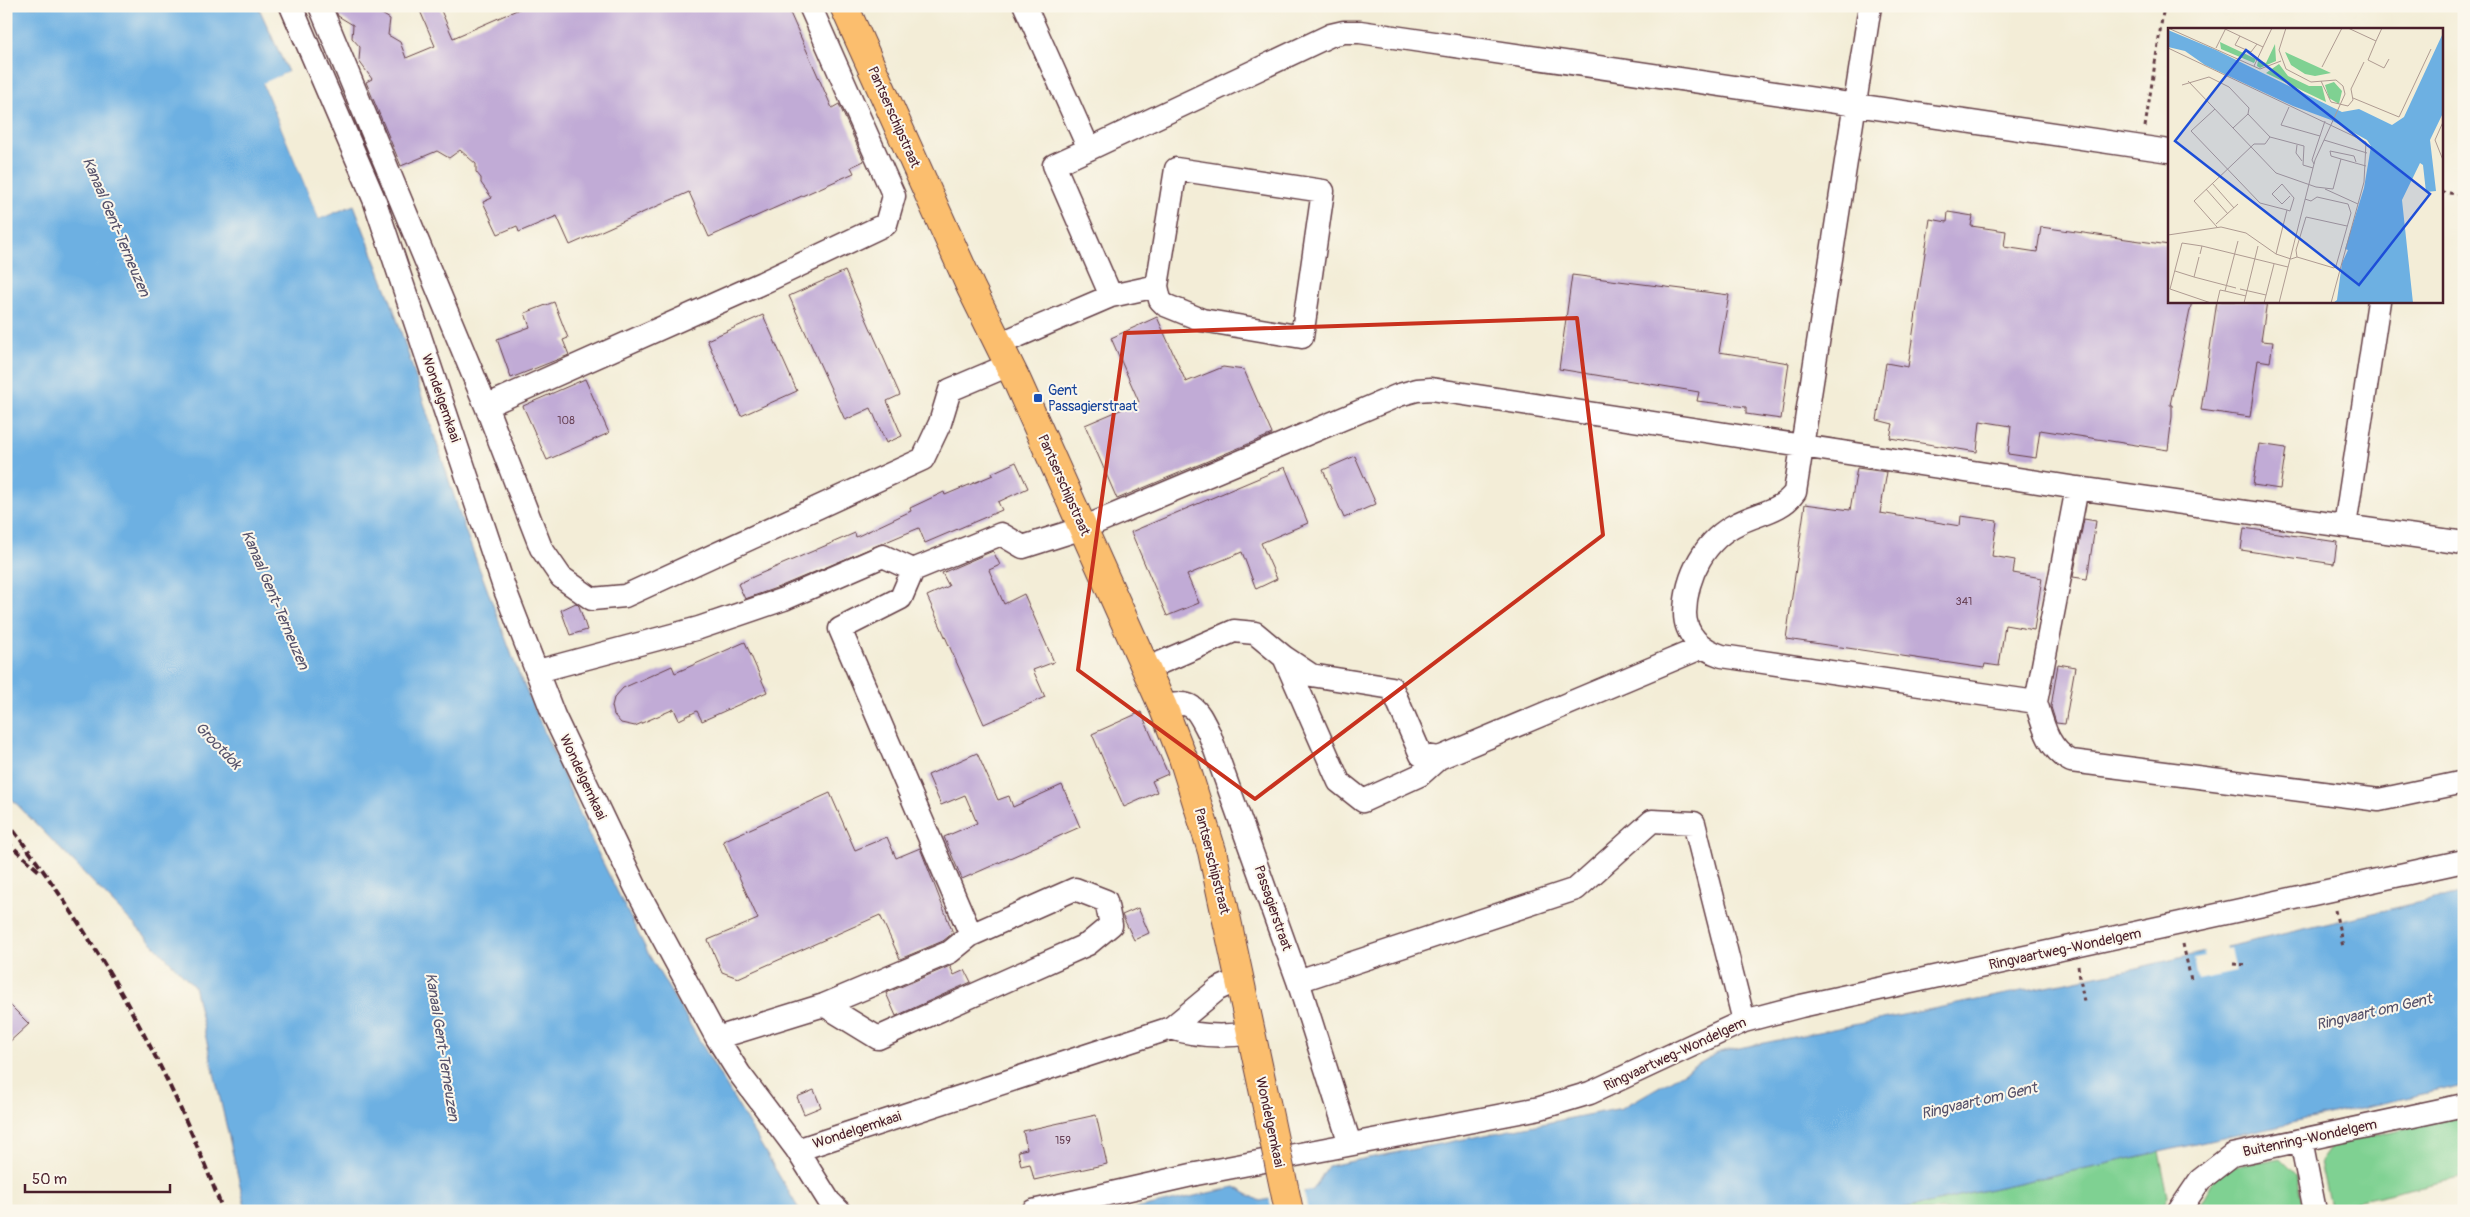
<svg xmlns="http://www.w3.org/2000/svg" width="2470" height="1217" font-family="Pangolin,sans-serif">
  <rect width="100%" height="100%" fill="#fbf7ec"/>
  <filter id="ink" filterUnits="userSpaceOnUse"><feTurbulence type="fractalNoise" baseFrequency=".02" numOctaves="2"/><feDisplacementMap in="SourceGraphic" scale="10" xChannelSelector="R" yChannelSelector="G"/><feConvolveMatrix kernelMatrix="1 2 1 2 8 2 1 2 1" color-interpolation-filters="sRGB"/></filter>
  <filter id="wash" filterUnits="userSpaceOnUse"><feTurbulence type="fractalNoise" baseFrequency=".0096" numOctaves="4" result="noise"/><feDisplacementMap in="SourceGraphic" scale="20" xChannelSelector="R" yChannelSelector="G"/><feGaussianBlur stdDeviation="1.12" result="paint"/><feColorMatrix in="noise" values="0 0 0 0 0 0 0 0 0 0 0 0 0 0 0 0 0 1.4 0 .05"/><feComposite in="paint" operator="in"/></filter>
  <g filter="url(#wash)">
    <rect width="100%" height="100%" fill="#f3edd7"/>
    <path fill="#7fd192" stroke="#64785e" d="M2464 1116V1177L2330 1207 2320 1162 2333 1144Z
      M2159 1152 2168 1196 2161 1211H1891Z
      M2280 1158 2297 1175 2305 1211H2196L2217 1174 2237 1166Z"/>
    <path fill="#6db0e2" stroke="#5c6886" d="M6 6H258L288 72 263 84 319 219 354 205 392 304 465 530 517 669 590 837 649 955 800 1211H246L194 986 6 793Z
      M2464 892V1085L1891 1211H1127L1235 1187 1260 1201 1313 1190 1328 1166 1622 1108 1719 1052 2136 968Z"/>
    <path fill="#f3edd7" d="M290 71 289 74 266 85 320 216 356 203 319 219 263 83Z
      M2225 944 2226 949 2231 948 2236 972 2198 980 2194 958 2204 956 2203 950Z
      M1303 1189 1308 1211H1272L1269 1197Z"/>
    <g id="blocks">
      <path fill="#c1abd6" d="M365 6H378L377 11 390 19 388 35 400 42 406 58 435 46 418 6H439L453 38 526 6H787L832 108 839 104 864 161 851 167 854 173 709 237 689 192 570 245 557 216 519 232 517 226 498 234 483 202 492 198 481 183V178L476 172V164L460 150 449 158 437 151 401 166 366 82 372 79 359 61 360 47 352 38 353 25 338 16 336 11Z
        M1948 212 1973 216 1971 226 2006 231 2004 247 2037 252 2041 227 2169 245V301H2192L2170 405H2172V417L2168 450 2040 430 2036 458 2008 454 2011 426 1980 421 1977 452 1890 438 1893 424 1877 420 1886 363 1908 367 1930 219 1947 222Z
        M845 271 900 395 887 401 902 436 886 443 871 408 845 420 789 296Z
        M1572 275 1729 295 1719 352 1789 363 1781 419 1746 414V407L1697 401 1699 392 1559 369Z
        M2217 301H2267L2261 341 2273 342 2270 362 2258 360 2250 417 2201 410Z
        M554 302 568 338 563 340 569 355 511 378 497 339 530 327 525 313Z
        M763 315 797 391 741 416 707 340Z
        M1157 317 1186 382 1223 367 1244 370 1272 434 1117 499 1085 425 1139 402 1111 338Z
        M585 379 609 433 547 460 523 406Z
        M2259 444 2286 448 2280 489 2253 485Z
        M1355 456 1376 504 1344 518 1323 470Z
        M1016 462 1028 488 998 502 1002 510 925 543 919 528 779 587 745 599 738 584 755 576 855 533 856 537 911 511 910 508 944 492 945 495 993 475 992 473Z
        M1285 467 1308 523 1261 543 1277 579 1256 589 1242 552 1187 575 1199 603 1167 616 1131 532Z
        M1857 468 1887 472 1880 513 1960 526 1961 516 1997 521 1992 556 2015 560 2013 573 2042 578 2034 630 2005 625 1999 666 1985 664 1984 668 1786 639 1805 504 1850 510Z
        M2084 519 2096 521 2087 579 2073 577Z
        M2244 528 2337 542 2334 564 2241 550Z
        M993 551 1000 565 989 570 1004 604 1024 594 1054 662 1033 670 1045 697 984 724 927 596 949 586 942 573Z
        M576 603 579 606 587 630 570 635 561 610Z
        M745 642 767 692 702 721 697 711 679 720 674 709 635 726 621 723 614 715 612 706 614 698 623 688 672 666 675 673Z
        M2058 664 2075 667 2065 724 2056 723 2051 707Z
        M1141 712 1168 774 1152 781 1157 792 1124 807 1092 734Z
        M977 753 998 800 1009 796 1013 807 1062 785 1080 827 962 879 944 837 977 823 965 795 941 805 928 775Z
        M830 793 855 850 887 837 896 858 920 848 953 933 943 941 900 959 880 915 738 978 722 972 708 940 758 919 723 841Z
        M1138 908 1149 933 1134 940 1122 915Z
        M950 966 954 975 965 970 971 982 896 1016 886 993Z
        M6 1001 29 1024 6 1045Z
        M814 1090 821 1107 804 1114 797 1097Z
        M1096 1115 1107 1164 1034 1180 1030 1164 1021 1166 1018 1151 1027 1149 1023 1131Z"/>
    </g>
  </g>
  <g filter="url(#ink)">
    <use href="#blocks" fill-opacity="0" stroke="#633e45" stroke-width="1"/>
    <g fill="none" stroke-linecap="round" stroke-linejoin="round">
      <defs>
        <path id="minor" d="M291 6 374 199 505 590 554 716 636 888 717 1038 739 1073 797 1150 829 1201 839 1211
          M320 6 486 406 541 548 561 577 592 599 625 596 923 459 940 423 950 390 1009 365
          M1025 6 1089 149 1331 35 1344 32H1360L2169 151
          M1870 6 1795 492C1782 511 1759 513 1739 523 1705 539 1686 575 1685 613 1685 635 1701 649 1722 656L2036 702 2077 488 2464 543
          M1089 149 1054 165 1111 296 1157 286 1160 300 1165 305 1202 320 1302 337 1323 191 1176 169 1157 286
          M999 344 1111 296
          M486 406 762 283 886 224 894 196 810 6
          M2345 526 2379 301
          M1284 657 1311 675 1392 688 1421 755 1439 758
          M1146 669 1234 631 1255 633 1284 657 1339 782 1363 801 1420 775 1439 758 1703 647
          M538 671 699 628 784 599 883 556 913 570
          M2036 702C2043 725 2048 749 2071 761L2379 800 2464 782
          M1163 707C1193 699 1196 707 1209 733L1298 981 1350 1144
          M1298 981 1576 889 1652 821 1694 823 1744 1021
          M824 1005 878 1038 1088 944 1111 925 1106 901 1075 889 971 935
          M1171 1028C1198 1037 1224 1037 1251 1033
          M717 1038 824 1005 950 952 971 935 840 629 901 598 913 570 1001 534 1023 547 1083 528 1399 395 1417 390 1431 389 2077 488
          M2301 1140 2315 1211
          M797 1150 1171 1028 1218 989 1240 979
          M1033 1211 1196 1174 1540 1108 1590 1093 1744 1021 1801 1006 2464 861
          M2179 1211 2200 1180 2232 1155 2464 1105"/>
        <path id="major" d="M844 6 971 288 1017 381 1163 707 1183 758 1212 851 1267 1107"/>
      </defs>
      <use href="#minor" stroke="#633e45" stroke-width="25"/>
      <use href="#major" stroke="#633e45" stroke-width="30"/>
      <path stroke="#633e45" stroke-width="3" stroke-dasharray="4 4" stroke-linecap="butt" d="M2145 127 2164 6
        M2441 192 2464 195
        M2335 910 2343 947
        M2183 944 2191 980
        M2233 964 2249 965
        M2078 966 2084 1002"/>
      <use href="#minor" stroke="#fff" stroke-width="22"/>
      <use href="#major" stroke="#fbbe6e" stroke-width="28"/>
      <path stroke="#4a1f2b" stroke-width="4" stroke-dasharray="8 4" stroke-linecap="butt" d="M6 821C99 940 170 1070 223 1211
        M6 841 39 871"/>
      <defs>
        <path id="major-bridge" d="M1267 1107 1289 1211"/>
      </defs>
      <use href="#major-bridge" stroke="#633e45" stroke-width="30" stroke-linecap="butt"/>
      <use href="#major-bridge" stroke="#fbbe6e" stroke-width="28"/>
    </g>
  </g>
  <path fill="none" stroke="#c8321e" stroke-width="4" stroke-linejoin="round" d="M1577 318 1603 535 1255 799 1078 670 1125 333Z"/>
  <rect fill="#1a4fb4" stroke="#fbf7ec" stroke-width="2" x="1033" y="393" width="10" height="10" rx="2.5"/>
  <g text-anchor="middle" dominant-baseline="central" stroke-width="4" stroke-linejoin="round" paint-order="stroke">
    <g font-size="11" fill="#684256">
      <text x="566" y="420">108</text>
      <text x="1964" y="601">341</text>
      <text x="1063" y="1140">159</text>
    </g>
    <g font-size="14" fill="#4a1f2b" stroke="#fbf7ec">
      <text transform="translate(894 117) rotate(66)">Pantserschipstraat</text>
      <text transform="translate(441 398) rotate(71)">Wondelgemkaai</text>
      <text transform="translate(1064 485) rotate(66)">Pantserschipstraat</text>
      <text transform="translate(583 777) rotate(65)">Wondelgemkaai</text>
      <text transform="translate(1212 861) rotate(76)">Pantserschipstraat</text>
      <text transform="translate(1273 908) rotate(71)">Passagierstraat</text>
      <text transform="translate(2065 949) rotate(-12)">Ringvaartweg-Wondelgem</text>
      <text transform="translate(1675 1054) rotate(-25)">Ringvaartweg-Wondelgem</text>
      <text transform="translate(1270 1122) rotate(78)">Wondelgemkaai</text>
      <text transform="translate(857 1130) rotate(-18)">Wondelgemkaai</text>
      <text transform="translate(2310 1138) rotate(-12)">Buitenring-Wondelgem</text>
    </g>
    <g font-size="14" fill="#164399" stroke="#fbf7ec" text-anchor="start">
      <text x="1048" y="390">Gent<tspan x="1048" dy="16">Passagierstraat</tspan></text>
    </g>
    <g font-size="15" font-style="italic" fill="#56526b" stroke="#fbf7ec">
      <text transform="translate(116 227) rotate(67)">Kanaal Gent-Terneuzen</text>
      <text transform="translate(275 600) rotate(67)">Kanaal Gent-Terneuzen</text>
      <text transform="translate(218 746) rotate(46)">Grootdok</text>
      <text transform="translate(2374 1012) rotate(-13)">Ringvaart om Gent</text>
      <text transform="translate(442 1047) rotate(81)">Kanaal Gent-Terneuzen</text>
      <text transform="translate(1979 1101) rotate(-13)">Ringvaart om Gent</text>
    </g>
  </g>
  <g transform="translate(2168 28)">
    <rect width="275" height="275" fill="#f3edd7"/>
    <path d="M52 14 88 31 86 35 53 21ZM107 16 108 33 92 40 89 38 90 32 98 35ZM117 24 163 45 147 48 137 46 123 37ZM111 36 120 48 141 58H154L158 74 98 45ZM166 54 174 63 171 76 161 70 157 57Z" fill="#7fd192"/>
    <path d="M0 2 48 22 174 84 191 81 224 97 236 89 275 5V85L262 112 268 163 258 164 255 137 252 135 234 172 245 275H165L169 272 174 235 180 222 177 221 196 160 203 118 199 112 163 92 125 78 37 37 17 23 0 19Z" fill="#6db0e2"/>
    <path fill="none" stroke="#af9b92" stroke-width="1" d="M0 0 92 41 113 33M55 0 95 19 104 0M180 0 208 13 214 0M72 8 67 17 83 24 89 16M208 13 200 32 216 40 221 31M0 20 198 114 196 154 163 275M48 20 58 0M86 38 95 19M154 39 174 0M20 53 65 100 80 86 102 109 97 116H86L26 173 49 199M153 53 163 74 180 78 185 72 183 61 196 34M14 57 41 49 61 59 81 80 80 86M185 70 231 89 263 21M121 79 113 97 152 108M47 81 23 103 92 175 119 182 108 226M275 94 267 112 275 132M65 100 108 145 148 159 165 161 173 131 198 138M102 109 136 118 135 137 145 140M156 112 199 125M129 117 128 125 134 133M173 131 163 128 162 123 186 128 188 134M146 136 144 132 157 93M44 155 66 180M38 161 60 186M157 161 190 176M137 171 143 173 149 169 180 176 183 185 168 238 166 240 129 229 128 222 138 189 179 198M119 182 122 183 126 170 114 156 104 166 114 176 122 168M48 196 70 176M0 207 53 199 78 205 108 226 123 231 129 229M70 213 57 263 78 268M34 218 14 215 2 261 43 275M32 226 34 218 120 239M7 243 26 249 31 229M26 249 68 260M72 261 98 267M49 275 52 262 57 263M76 275 90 218M96 275 106 236M111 275 147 132 177 66 175 58 168 52 143 54 118 41 111 22 118 0"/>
    <path fill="#1d4ed8" fill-opacity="0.15" stroke="#1d4ed8" stroke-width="2.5" d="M78 22 262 166 191 257 7 113Z"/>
    <rect width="275" height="275" fill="none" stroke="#4a1f2b" stroke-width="2.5"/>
  </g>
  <rect width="2470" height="1217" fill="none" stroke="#fbf7ec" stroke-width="25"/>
  <path d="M25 1184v8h145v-8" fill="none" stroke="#4a1f2b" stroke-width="2.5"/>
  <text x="32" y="1184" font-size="15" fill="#4a1f2b" stroke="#fbf7ec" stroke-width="4" paint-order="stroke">50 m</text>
</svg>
